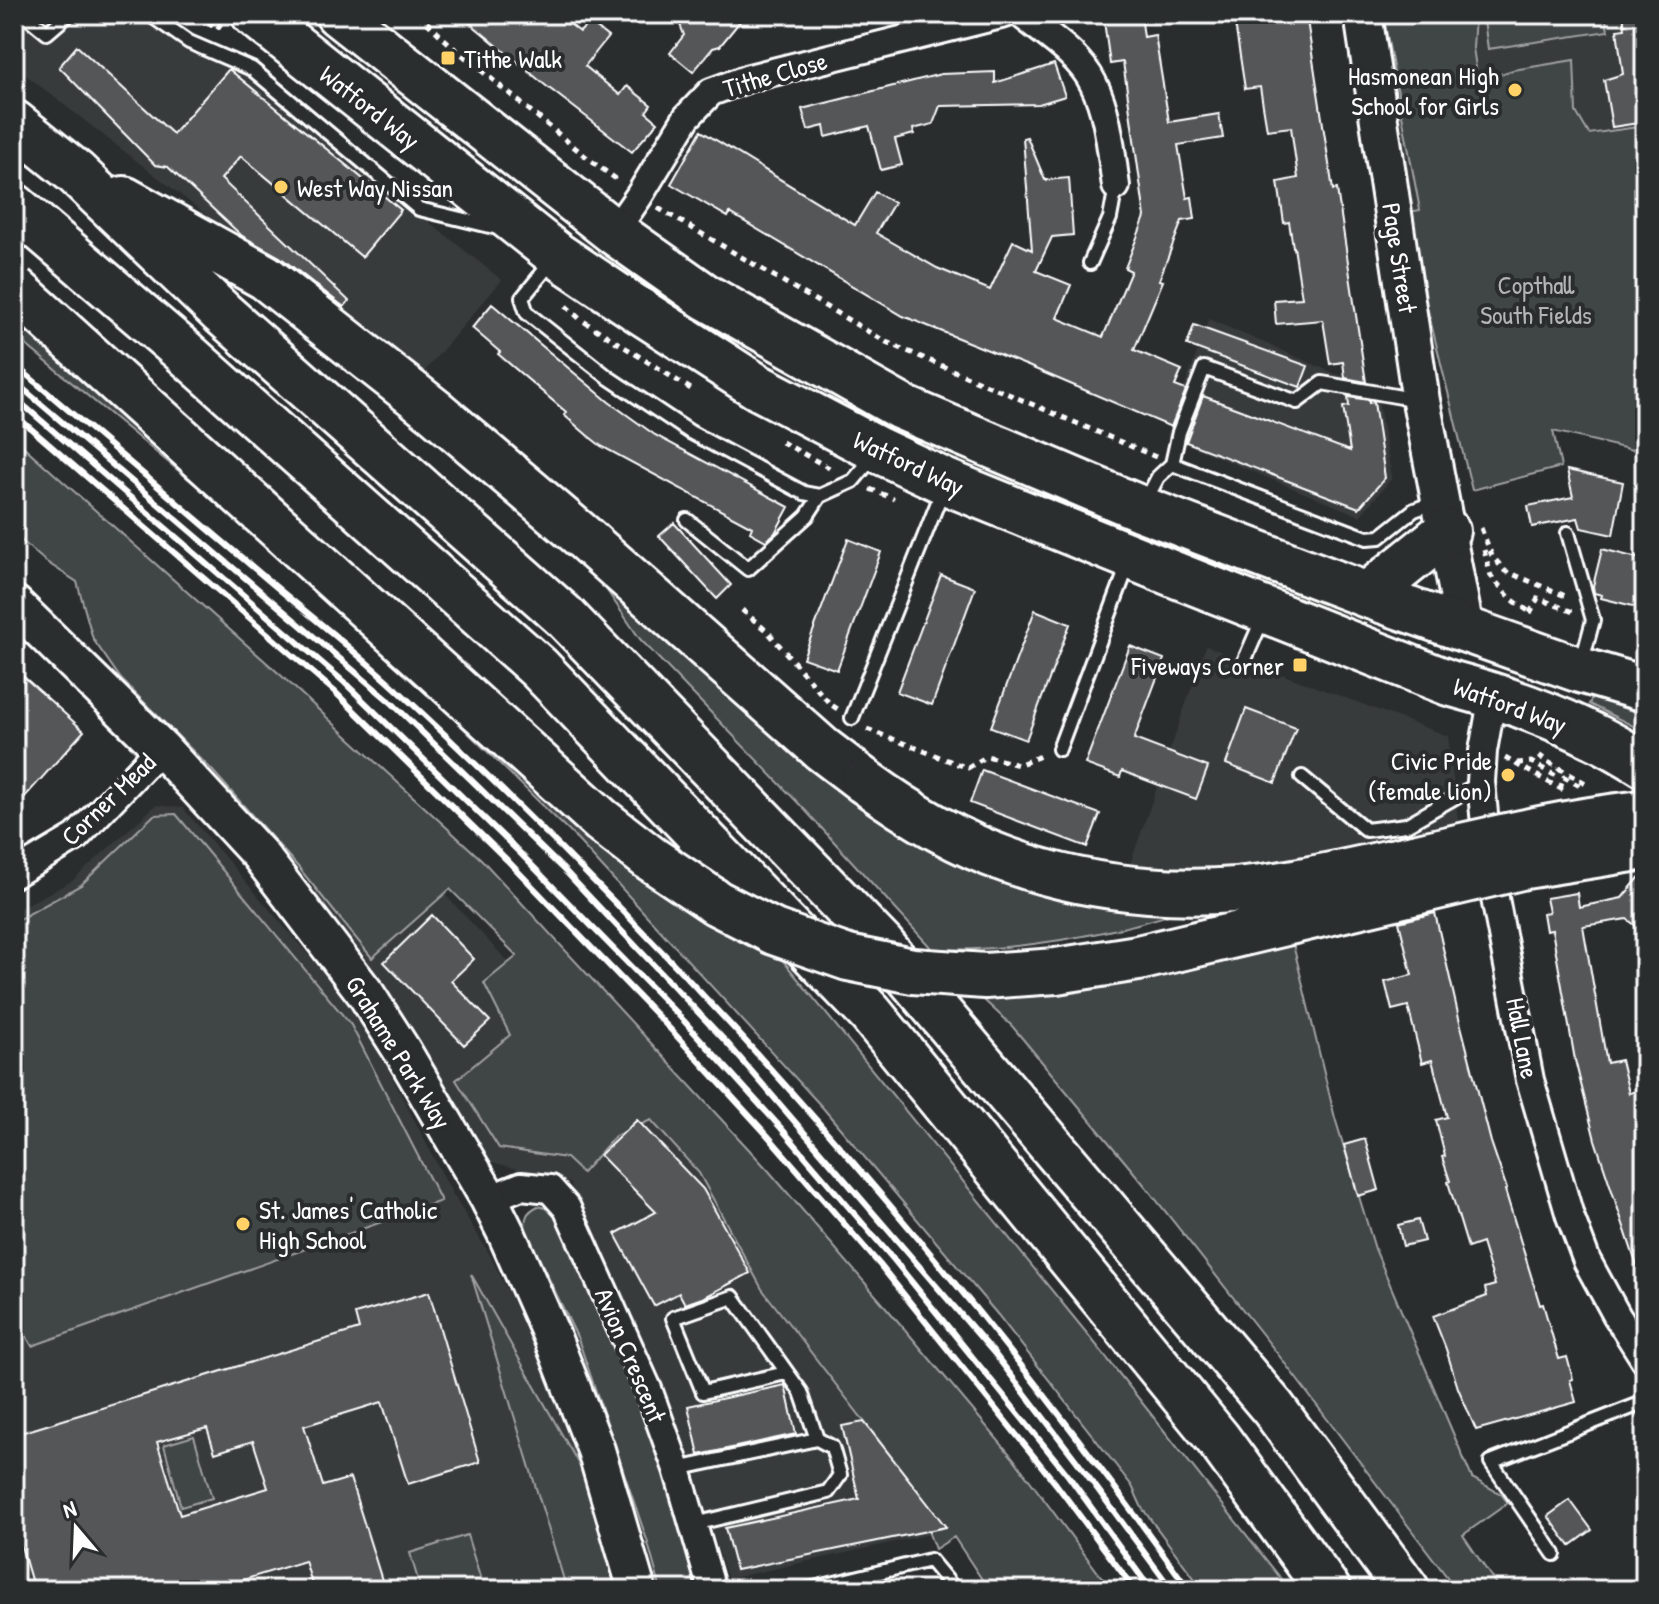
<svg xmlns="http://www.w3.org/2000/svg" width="1659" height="1604" font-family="'Patrick Hand',sans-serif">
  <rect width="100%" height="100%" fill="#2a2d2e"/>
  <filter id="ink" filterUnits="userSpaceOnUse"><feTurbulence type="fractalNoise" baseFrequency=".0125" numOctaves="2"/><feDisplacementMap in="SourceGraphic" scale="16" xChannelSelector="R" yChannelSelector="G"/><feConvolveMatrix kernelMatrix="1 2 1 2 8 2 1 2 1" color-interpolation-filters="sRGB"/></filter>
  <g filter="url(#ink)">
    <path fill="#373a3b" d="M14 14H168L502 280 418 379 14 66Z
      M1373 14H1645V165L1404 213Z
      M1209 319 1336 374 1375 383 1392 478 1360 516 1167 436Z
      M1206 646 1448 736 1459 827 1292 864 1191 872 1128 870Z
      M156 805 183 808 361 1017 452 1193 490 1255 538 1354 576 1457 619 1590H14V911L72 881Z
      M388 834 708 1174 958 1528 728 1579 677 1429 570 1183 484 1160 312 896Z"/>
    <path fill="#414445" stroke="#a0a2a2" stroke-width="2" d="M1383 14H1475L1473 48 1478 81 1513 70 1574 60 1576 112 1589 134 1645 126V453L1553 431 1561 467 1472 490 1404 213 1420 210Z
      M1483 14H1605L1608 31 1488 49Z
      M14 313 283 557 14 335Z
      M14 438 284 678 482 860 768 1170 908 1333 1014 1459 1111 1590H989L954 1537 935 1549 928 1531 945 1526 762 1289 699 1173 651 1120 615 1136 582 1173 566 1158 499 1148 456 1080 510 1035 484 983 517 956 450 889 372 958 299 868 212 770 121 679 93 639 77 582 45 561 14 534Z
      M597 576 888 821 1199 906C1174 913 1148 922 1122 928 1060 942 996 952 932 949L805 810 640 639Z
      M310 579 776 952 1098 1347 1290 1590H1203L1142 1508 1132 1486 998 1315 823 1108 571 833Z
      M1592 698 1645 715V732L1589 704Z
      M176 814 351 1025 441 1201 32 1346 14 1315V922L81 885 154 815Z
      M1291 936 1335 1118 1375 1249 1472 1478 1501 1494 1508 1503 1463 1535 1500 1590H1457L1277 1353 1146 1187 1012 1026 972 989Z
      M538 1206 550 1209 560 1219 630 1384 680 1517 700 1590H661L647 1540 578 1339 526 1231C524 1218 526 1212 538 1206Z
      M471 1274 582 1470 617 1590H567Z
      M194 1436 212 1498 181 1507 164 1445Z
      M467 1535 484 1590H421L410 1553Z"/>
    <path fill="#555758" stroke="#fff" stroke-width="2" fill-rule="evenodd" d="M459 14H557L580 32 589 22 608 37 585 66 620 95 627 86 651 105 646 112 658 122 632 152 545 85Z
      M676 14H746L720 46 713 48 693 72 670 53 684 35Z
      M1103 14H1125L1126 18 1141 15 1144 37 1155 35 1169 122 1219 114 1223 138 1178 145 1187 198 1192 197 1195 219 1182 221 1159 280 1163 281 1134 350 1182 370 1175 386 1186 390 1171 427 1028 366 903 316 730 213 728 217 671 184 701 131 855 225 875 192 894 203 876 233 937 268 990 290 1013 241 1032 250 1023 138 1027 137 1045 180 1069 178 1073 235 1052 237 1036 271 1071 285 1057 318 1103 337 1131 271 1125 268 1145 217 1123 62 1110 64Z
      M1254 14 1255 19 1285 14H1306L1333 190 1337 189 1366 382 1345 378 1343 362 1330 364 1323 320 1276 324 1274 300 1302 298 1294 247H1293L1289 222 1284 223 1278 182 1298 178 1291 127 1267 130 1260 87 1245 89 1234 17Z
      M1623 14H1643L1645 25V122L1612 127 1604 80 1623 74 1617 30 1625 29Z
      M77 46 173 134 229 69 230 70 401 210 362 257 241 156 221 179 349 301 344 307 280 257 242 236 168 167 155 165 59 67Z
      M1054 64 1065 96 1039 104 940 106 933 124 913 129 914 134 895 139 902 165 881 170 869 126 826 137 824 126 808 130 802 109 941 74 995 72V83Z
      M492 304 609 402 655 435 789 507 775 533 766 541 750 532 752 527 601 446 587 435 564 415 566 412 498 354 500 352 472 328Z
      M1194 325 1308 366 1300 387 1187 345Z
      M1203 396 1350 451 1343 407 1349 406 1348 397 1369 400V403L1374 402 1385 478 1359 508 1186 442Z
      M1567 470 1623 482 1613 535 1581 528 1578 518 1532 527 1528 506 1573 497Z
      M674 523 731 585 717 599 659 536Z
      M848 539 881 552 837 670 803 658Z
      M1602 549 1645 560V609L1601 598 1602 595 1594 593 1593 586Z
      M941 575 975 588 932 705 897 692Z
      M1035 610 1070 624 1026 740 991 727Z
      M1130 646 1164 659 1134 739 1208 767 1196 799 1122 771 1120 777 1085 764Z
      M14 668 84 731 14 809Z
      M1246 709 1296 728 1275 783 1226 764Z
      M982 770 1100 814 1087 847 970 803Z
      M1645 872V933L1627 919 1583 926 1607 1063 1621 1060 1629 1093 1637 1091 1645 1122V1278H1641L1595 1140 1575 1060 1552 930 1546 931 1543 913 1549 912 1546 898 1577 893 1579 907 1622 898 1643 873Z
      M1435 913 1459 1018 1491 1142 1507 1189 1505 1190 1540 1305 1543 1304 1559 1359 1567 1357 1573 1379 1570 1380 1576 1402 1476 1430 1458 1388 1446 1349 1433 1316 1487 1296 1485 1288 1495 1285 1482 1243 1468 1248 1448 1182 1450 1181 1442 1157 1445 1156 1436 1120 1447 1117 1432 1060 1422 1063 1408 1006 1392 1010 1385 982 1412 975 1399 922Z
      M432 915 474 959 451 981 490 1021 464 1045 384 962Z
      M637 1120 703 1189 750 1273 705 1297 685 1304 679 1293 654 1306 615 1234 656 1212 600 1155Z
      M1365 1139 1379 1190 1358 1196 1344 1145Z
      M1418 1220 1424 1241 1403 1246 1398 1225Z
      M429 1292 480 1462 408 1484 382 1402 304 1426 323 1486 350 1478 385 1590H314L305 1561 210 1590H34L14 1522V1435L359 1329 355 1314ZM207 1428 215 1453 253 1441 268 1488 180 1515 157 1442Z
      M785 1385 796 1434 699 1455 688 1406Z
      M864 1422 946 1527 736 1570 725 1528 859 1499 842 1426Z
      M1570 1500 1592 1530 1570 1546 1548 1516Z"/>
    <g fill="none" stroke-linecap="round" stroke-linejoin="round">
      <defs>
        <path id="lane" d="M24 14 47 33 69 14
          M149 14 189 42 252 69 419 209 498 228
          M553 260 522 298 527 313 609 378 690 432 804 493 820 496 853 481 874 456
          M1090 263 1110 218 1116 186
          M1172 464 1179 432 1204 368 1297 402 1322 383 1418 400
          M1145 502 1158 477 1172 464 1367 538 1380 537 1414 510 1437 502
          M687 520 748 569 807 516 820 496
          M1568 533 1593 620 1582 661
          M1242 666 1263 618
          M852 718 944 487
          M1059 749 1128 565
          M1302 777 1366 830 1406 825 1480 783
          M786 1373 703 1392 673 1318 733 1297 801 1392 817 1439
          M677 1469 817 1439 832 1447 840 1475 828 1492 694 1524
          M1554 1554 1491 1462 1645 1402
          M806 1590 930 1560 955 1590"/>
        <path id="street" d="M1021 14C1045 34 1079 54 1093 83 1109 114 1111 152 1116 186
          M614 232 639 196 687 117 711 92 749 78 1005 14
          M1493 695 1483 751 1481 782 1489 867 1530 1080 1570 1216 1587 1261 1617 1316 1645 1360
          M14 874 76 837 161 748
          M489 1199 521 1186 550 1189 567 1208 648 1389 677 1469 712 1590"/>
        <path id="secondary" d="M1363 14 1421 401 1465 629
          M14 604 161 748 259 854 366 994 403 1052 489 1199 507 1235 552 1337 596 1450 637 1590"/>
        <path id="highway" d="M254 14 557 255 637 309 758 387 878 450 946 482 1176 575 1449 683C1517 701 1586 727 1645 765
          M338 14 614 232 706 297 901 407 1142 509 1367 595 1580 670 1645 689
          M14 123 76 173 222 313 565 617 881 944 1273 1408 1407 1590
          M124 199 265 277 436 412 582 536 822 749 864 781
          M14 206 182 350 539 668 870 1013 1218 1439 1328 1590
          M1367 595 1447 531"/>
      </defs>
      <use href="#lane" stroke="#fff" stroke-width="18"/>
      <use href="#street" stroke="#fff" stroke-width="32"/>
      <use href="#secondary" stroke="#fff" stroke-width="42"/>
      <use href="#highway" stroke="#fff" stroke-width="50"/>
      <path stroke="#fff" stroke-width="5" stroke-dasharray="6 6" stroke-linecap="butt" d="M199 14 217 29 222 22
        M418 14 454 48 590 160 620 182
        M658 208 886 342 1156 457
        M566 306 580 319 694 391
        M782 442 833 470
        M870 489 894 499
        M1481 528 1492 556 1505 571 1568 597
        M1484 550 1491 576 1510 598 1531 613
        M742 610 768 632 830 704 839 710
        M1530 613 1538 598 1573 612
        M867 729 968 768 987 756 1018 765 1043 755
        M1543 755 1541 758 1589 785
        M1505 758 1563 790
        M1517 763 1531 762 1556 776 1560 768
        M1560 789 1564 777 1580 786"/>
      <use href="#lane" stroke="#2a2d2e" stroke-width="12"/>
      <use href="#street" stroke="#2a2d2e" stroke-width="26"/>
      <use href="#secondary" stroke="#2a2d2e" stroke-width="36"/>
      <use href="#highway" stroke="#2a2d2e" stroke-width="44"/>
      <path stroke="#fff" stroke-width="6" d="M14 364C101 438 188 512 275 586 318 622 364 658 405 697 693 966 961 1268 1189 1590
        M14 381 393 704 567 873 728 1044 994 1353 1076 1460 1172 1590
        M14 397 344 682 518 851 684 1021 781 1128 894 1260 1067 1474 1151 1590
        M14 414 334 691 507 860 672 1031 768 1136 880 1265 1056 1484 1135 1590"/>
      <defs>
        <path id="highway-bridge" d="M14 288 601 820 650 858 717 903 774 932 848 958 913 971 985 976 1056 971 1138 958 1525 866 1645 847
          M864 781C908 813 955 842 1007 860 1097 893 1200 900 1294 882 1388 866 1479 839 1573 823 1597 819 1621 815 1645 813"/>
      </defs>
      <use href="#highway-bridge" stroke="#fff" stroke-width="50" stroke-linecap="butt"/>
      <use href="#highway-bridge" stroke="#2a2d2e" stroke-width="44"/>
    </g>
  </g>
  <g fill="#ffd166" stroke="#2a2d2e" stroke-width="3">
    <rect x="440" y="50" width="16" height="16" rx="4"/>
    <circle cx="1515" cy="90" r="8"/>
    <circle cx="281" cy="187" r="8"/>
    <rect x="1292" y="657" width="16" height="16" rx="4"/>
    <circle cx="1508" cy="775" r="8"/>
    <circle cx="243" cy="1224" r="8"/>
  </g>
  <g text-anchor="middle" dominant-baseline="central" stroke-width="8" stroke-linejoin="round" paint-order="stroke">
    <g font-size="26" fill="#fff" stroke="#2a2d2e" text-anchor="start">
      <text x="464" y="58">Tithe Walk</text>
      <text x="1499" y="75" text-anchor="end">Hasmonean High<tspan x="1499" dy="30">School for Girls</tspan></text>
      <text x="297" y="187">West Way Nissan</text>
      <text x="1284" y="665" text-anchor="end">Fiveways Corner</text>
      <text x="1492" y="760" text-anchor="end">Civic Pride<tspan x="1492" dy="30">(female lion)</tspan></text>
      <text x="259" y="1209">St. James' Catholic<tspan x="259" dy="30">High School</tspan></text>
    </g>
    <g font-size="26" fill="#fff" stroke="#2a2d2e">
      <text transform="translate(775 74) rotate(-16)">Tithe Close</text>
      <text transform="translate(370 107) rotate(38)">Watford Way</text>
      <text transform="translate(1400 258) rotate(81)">Page Street</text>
      <text transform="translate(909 463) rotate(25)">Watford Way</text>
      <text transform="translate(1510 705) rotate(20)">Watford Way</text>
      <text transform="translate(108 799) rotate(-44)">Corner Mead</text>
      <text transform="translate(1523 1038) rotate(79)">Hall Lane</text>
      <text transform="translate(399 1052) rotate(58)">Grahame Park Way</text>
      <text transform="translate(631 1355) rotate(67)">Avion Crescent</text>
    </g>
    <g font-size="26" fill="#b3b4b5" stroke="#2a2d2e">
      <text x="1536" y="284">Copthall<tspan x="1536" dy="30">South Fields</tspan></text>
    </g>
  </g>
  <rect width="1659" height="1604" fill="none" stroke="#2a2d2e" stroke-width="48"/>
  <rect x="24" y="24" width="1611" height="1556" fill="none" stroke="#fff" stroke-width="3" filter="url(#ink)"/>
  <g transform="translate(76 1528) rotate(341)" stroke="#2a2d2e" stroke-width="6" paint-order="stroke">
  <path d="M0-6L14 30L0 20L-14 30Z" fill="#ffffff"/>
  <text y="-12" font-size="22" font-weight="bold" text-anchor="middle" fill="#ffffff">N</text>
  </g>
</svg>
